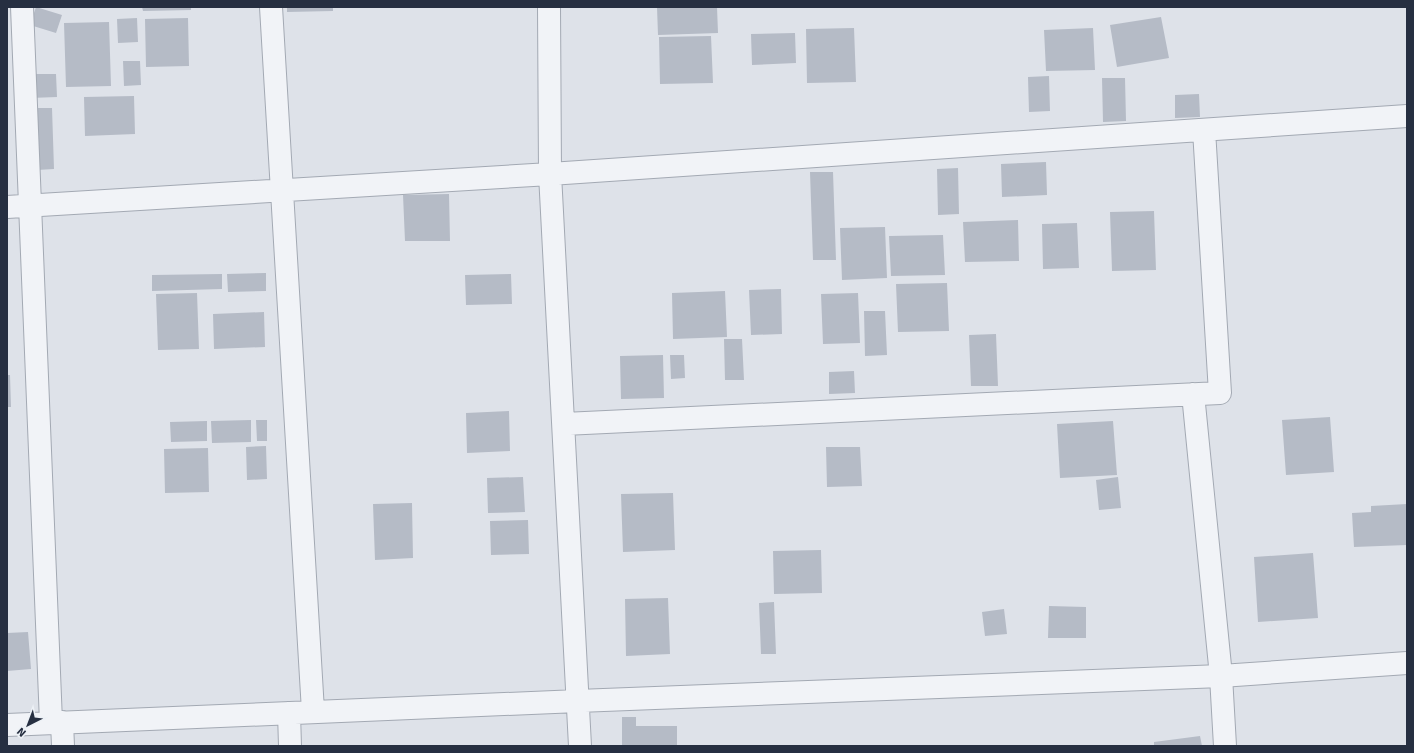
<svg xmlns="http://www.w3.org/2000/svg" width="1414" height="753" font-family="Signika,sans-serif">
  <rect width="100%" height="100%" fill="#dee2e9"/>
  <path fill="#b5bbc6" d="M36 7 62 15 56 33 30 25Z
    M142 7H191V10L143 11Z
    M287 7H333V11L287 12Z
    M657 7H717L718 33 658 35Z
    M1161 17 1169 58 1117 67 1110 25Z
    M137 18 138 42 118 43 117 19Z
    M188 18 189 66 146 67 145 19Z
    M109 22 111 86 66 87 64 23Z
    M854 28 856 82 807 83 806 29Z
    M1093 28 1095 70 1046 71 1044 30Z
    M795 33 796 63 752 65 751 34Z
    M711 36 713 83 660 84 659 37Z
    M123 61H140L141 85 124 86Z
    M30 74H56L57 97 30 98Z
    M1049 76 1050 111 1029 112 1028 77Z
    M1102 78H1125L1126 121 1103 122Z
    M1199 94 1200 117 1175 118V95Z
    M134 96 135 134 85 136 84 97Z
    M35 108H52L54 169 37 170Z
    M1046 162 1047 195 1002 197 1001 164Z
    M958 168 959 214 938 215 937 169Z
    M810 172H833L836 260H813Z
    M449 194 450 241H405L403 195Z
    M1154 211 1156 270 1112 271 1110 212Z
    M1018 220 1019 261 965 262 963 222Z
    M1077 223 1079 268 1043 269 1042 224Z
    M885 227 887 278 842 280 840 228Z
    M943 235 945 275 891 276 889 236Z
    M266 273V291L228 292 227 274Z
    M222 274V289L152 291V275Z
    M511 274 512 304 466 305 465 275Z
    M947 283 949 331 898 332 896 284Z
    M781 289 782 334 751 335 749 290Z
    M725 291 727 337 673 339 672 293Z
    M197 293 199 349 158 350 156 294Z
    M858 293 860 343 823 344 821 294Z
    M864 311H885L887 355 865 356Z
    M264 312 265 347 214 349 213 314Z
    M996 334 998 386H971L969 335Z
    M724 339H742L744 380H725Z
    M663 355 664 398 621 399 620 356Z
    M670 355H684L685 378 671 379Z
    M854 371 855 393 829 394V372Z
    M7 375H10L11 407H7Z
    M509 411 510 451 467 453 466 413Z
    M1330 417 1334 472 1286 475 1282 420Z
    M251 420V442L212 443 211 421Z
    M256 420H267V441H257Z
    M207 421V441L171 442 170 422Z
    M1113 421 1117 475 1060 478 1057 424Z
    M266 446 267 479 247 480 246 447Z
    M826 447H860L862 486 827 487Z
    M208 448 209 492 165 493 164 449Z
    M523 477 525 512 488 513 487 478Z
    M1118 477 1121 508 1099 510 1096 480Z
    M673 493 675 550 623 552 621 494Z
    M412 503 413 558 375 560 373 504Z
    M1407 504V545L1354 547 1352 513 1371 512V506Z
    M528 520 529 554 491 555 490 521Z
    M821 550 822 593 774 594 773 551Z
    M1313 553 1318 618 1258 622 1254 557Z
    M668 598 670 654 626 656 625 599Z
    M774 602 776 654H761L759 603Z
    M1049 606 1086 607V638H1048Z
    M1004 609 1007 634 985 636 982 612Z
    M28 632 31 669 7 671V633Z
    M622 717H636V726H677V746H622Z
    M1200 736 1202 746H1154V742Z"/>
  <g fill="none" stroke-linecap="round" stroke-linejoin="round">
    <defs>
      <path id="minor" d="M22 7 51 722
        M271 7 313 711
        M549 7 550 174 580 746
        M7 207 550 174 1407 116
        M1193 394 1221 676 1225 746
        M564 424 1220 393 1204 130
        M289 713 290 746
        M62 722 63 746
        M7 725 578 701 1221 676 1407 663"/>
    </defs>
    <use href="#minor" stroke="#a3a9b3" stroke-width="24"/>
    <use href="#minor" stroke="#f1f3f7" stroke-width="22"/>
  </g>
  <rect width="1414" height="753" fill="none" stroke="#262f41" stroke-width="16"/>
  <g transform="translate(28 725) rotate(222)" stroke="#edf1f6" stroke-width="3" paint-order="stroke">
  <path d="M0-3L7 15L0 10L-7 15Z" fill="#262f41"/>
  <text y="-6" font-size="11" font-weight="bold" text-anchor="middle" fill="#262f41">N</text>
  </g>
</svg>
